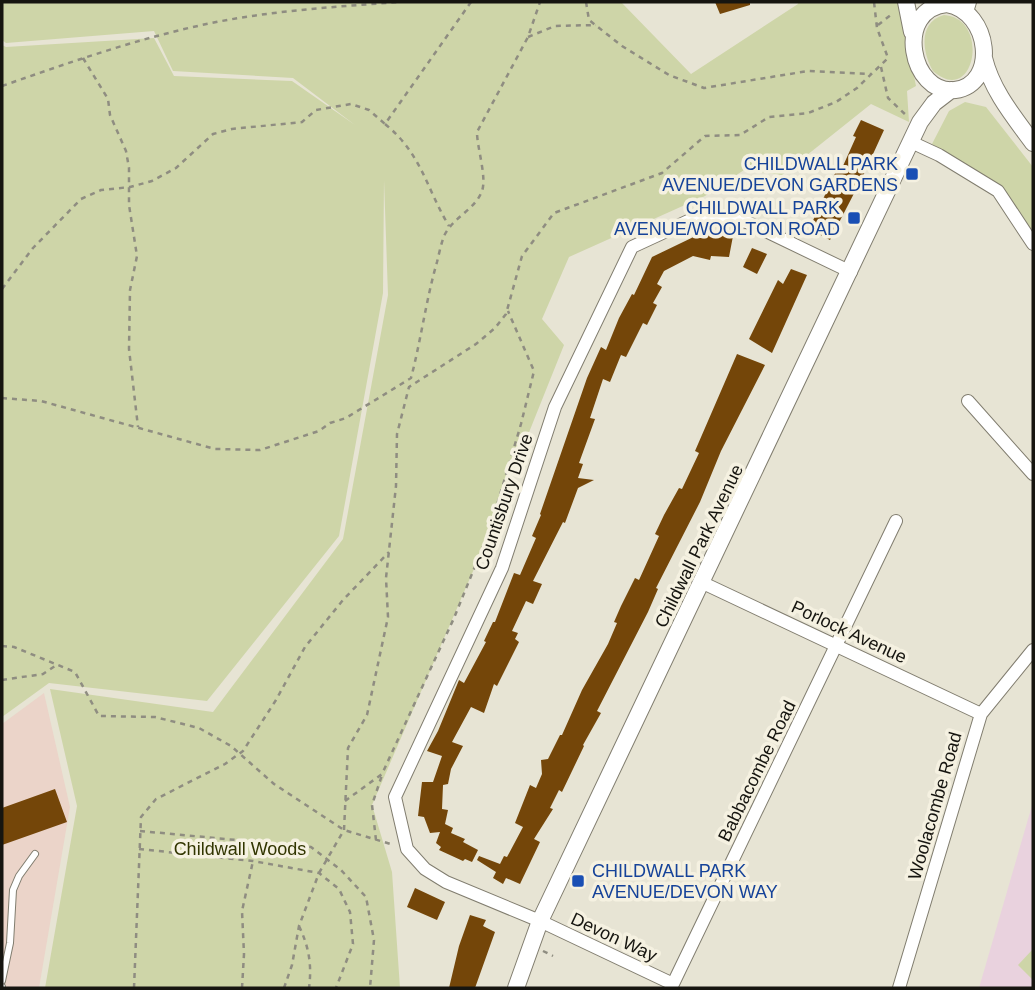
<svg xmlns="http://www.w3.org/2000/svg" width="1035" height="990" font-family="Arial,sans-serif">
  <rect width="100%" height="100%" fill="#e7e4d4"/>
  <path fill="#ebd4c9" d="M44 693 70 807 39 988H2V724Z"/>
  <path fill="#e9d2de" d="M1033 802V988H979Z"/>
  <path fill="#ced5a8" d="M2 2H621L691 74 798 4V2H899L916 86 907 91 909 122 871 104 782 175 744 170 705 196 569 257 542 319 564 345 477 562 372 805 392 872 400 988H45L77 806 50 689 213 712 343 539 388 295 384 180 383 293 339 536 207 701 49 683 2 717V45L6 47 154 38 174 76 292 81 355 125 293 78 173 71 154 31 6 43 2 40Z
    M944 15C991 18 975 108 933 71 922 52 918 22 944 15Z
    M965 102 986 107 1033 167V232L1002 187 932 144 949 111Z
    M1033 949V980L1018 965Z"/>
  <path fill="#744609" d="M715 2H750V5L720 14Z
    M861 120 884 130 863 176 830 240 809 229 839 165 843 166 856 137 853 136Z
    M706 231 733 236 729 257 711 256 710 260 693 256 664 271 657 284 662 287 653 303 657 305 647 325 643 323 626 357 621 355 610 382 603 379 590 418 595 419 579 463 583 464 578 478 594 480 578 488 565 523 563 522 533 581 542 584 533 604 526 601 512 631 518 633 515 639 519 642 497 686 494 684 484 713 471 707 452 742 463 746 451 769 448 784 443 785 442 809 448 810 445 824 453 828 451 833 465 839 463 842 478 850 472 862 465 859 463 861 439 850 441 847 436 843 440 832 430 833 424 817 418 816 422 782H433L442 756 427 751 438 731 459 680 464 683 486 642 484 641 493 622H495L514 573 520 575 536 538 532 536 541 515 540 514 587 378 601 347 606 350 619 318 632 294 634 295 652 257Z
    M752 248 767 254 757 274 743 267Z
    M791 269 807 275 772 353 749 339 778 280 783 284Z
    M737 354 765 365 721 451 700 502 656 588 658 589 648 612 597 711 601 713 583 745 584 746 562 792 559 790 550 808 553 809 534 839 540 842 520 884 506 878 503 884 493 878 496 872 477 860 479 856 500 864 504 856 507 857 523 827 515 823 530 785 536 788 542 774 541 760 548 759 560 735H562L582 690 608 644 617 623 614 622 621 606 635 578 639 580 659 536 655 534 664 515 679 488 682 489 699 453 695 451Z
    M55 789 67 822 2 845V808Z
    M415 888 445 902 437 920 407 907Z
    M470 915 486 920 483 926 495 932 475 988H449L459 946Z"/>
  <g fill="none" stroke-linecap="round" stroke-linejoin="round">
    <defs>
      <path id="service" d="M2 981 10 943 13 890 19 876 35 854
        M2 987V988"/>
      <path id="minor" d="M967 12 970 2
        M911 142 939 155 998 191 1033 244
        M968 401 1033 474
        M703 583 981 714
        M673 984 540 921 446 882 425 869 407 849 395 797 502 568 555 407 632 247 699 216 747 222 851 272
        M671 988 896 521
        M899 988 981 714 1033 650"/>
      <path id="tertiary" d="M906 2 912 32
        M947 4C990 11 999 84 955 90 911 96 893 9 947 4Z
        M984 58C992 91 1014 117 1033 143
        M516 988 540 921 920 122 934 103 951 90"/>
    </defs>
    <use href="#service" stroke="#817d6f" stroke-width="8"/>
    <use href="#minor" stroke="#817d6f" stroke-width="14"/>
    <use href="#tertiary" stroke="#817d6f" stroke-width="18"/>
    <path stroke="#8f8d81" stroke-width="2.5" stroke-dasharray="5 5" stroke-linecap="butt" d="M586 2 589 20 622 46 669 75 704 88 808 71 871 74
      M878 25 892 14
      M528 37 555 26 596 25
      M83 58 108 99 110 115 126 151 129 168V205L137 256 130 290 129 349 138 427
      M881 67 888 98 908 117
      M2 86C68 63 133 40 202 25 266 11 333 7 398 2
      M385 124C422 154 426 188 449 226
      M2 289 33 248 81 199 101 190 130 187 152 181 176 168 213 134 232 129 302 122 316 110 351 104 369 110 385 124 471 2
      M2 398 41 401 215 449 260 450 319 431 330 423 346 418 411 378C421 340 426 300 437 262 439 254 441 244 444 236 453 217 475 210 482 191 487 177 477 148 477 132L528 37 540 2
      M2 646 14 647 75 672 99 716 155 717 199 728 231 746 274 784 344 830 394 845
      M2 680 43 674 58 664
      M345 801 382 774 454 618 489 532 521 424 534 371 508 311
      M344 830 348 748 367 715 388 617 386 578 396 486 397 434 409 387 476 344 495 328 506 314 522 256 554 213 662 173 705 136 740 135 769 117 808 113 836 102 857 88 888 58 877 28 874 2
      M140 831 311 847 341 870 366 897 374 940 370 988
      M376 840 372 805 382 775
      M139 849 253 861 319 873 339 889 350 912 353 944 336 988
      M299 926C309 947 312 965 309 988
      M543 951 553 956
      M134 988 141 817 156 799 225 764 243 751 276 700 305 647 343 600 389 552
      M242 988 244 954 242 911 253 861
      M284 988 292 965 299 926 319 873"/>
    <use href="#service" stroke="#fff" stroke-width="6"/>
    <use href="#minor" stroke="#fff" stroke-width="12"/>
    <use href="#tertiary" stroke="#fff" stroke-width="16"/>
    <path stroke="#8f8d81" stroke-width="2.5" stroke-dasharray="5 5" stroke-linecap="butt" d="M319 873 344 830"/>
  </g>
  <g fill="#1a4fb4" stroke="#f5f1e1" stroke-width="2.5">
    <rect x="905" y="167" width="14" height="14" rx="3.5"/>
    <rect x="847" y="211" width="14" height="14" rx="3.5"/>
    <rect x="571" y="874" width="14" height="14" rx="3.5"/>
  </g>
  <g text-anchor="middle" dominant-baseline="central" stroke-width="7" stroke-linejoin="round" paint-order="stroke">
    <g font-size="18" fill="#164399" stroke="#f5f1e1" text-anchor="end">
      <text x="898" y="164">CHILDWALL PARK<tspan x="898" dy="21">AVENUE/DEVON GARDENS</tspan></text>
      <text x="840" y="208">CHILDWALL PARK<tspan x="840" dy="21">AVENUE/WOOLTON ROAD</tspan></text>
      <text x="592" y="871" text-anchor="start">CHILDWALL PARK<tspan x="592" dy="21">AVENUE/DEVON WAY</tspan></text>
    </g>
    <g font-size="18" fill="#161510" stroke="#f5f1e1">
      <text transform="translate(504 502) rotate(-71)">Countisbury Drive</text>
      <text transform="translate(699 546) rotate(-64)">Childwall Park Avenue</text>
      <text transform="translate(849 632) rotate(25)">Porlock Avenue</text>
      <text transform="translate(757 771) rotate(-64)">Babbacombe Road</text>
      <text transform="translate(935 806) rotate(-74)">Woolacombe Road</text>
      <text transform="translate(614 937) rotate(25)">Devon Way</text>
    </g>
    <g font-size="18" fill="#313500" stroke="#f5f1e1">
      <text x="240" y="849">Childwall Woods</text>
    </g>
  </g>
  <rect width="1035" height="990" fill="none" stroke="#161510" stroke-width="7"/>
</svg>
